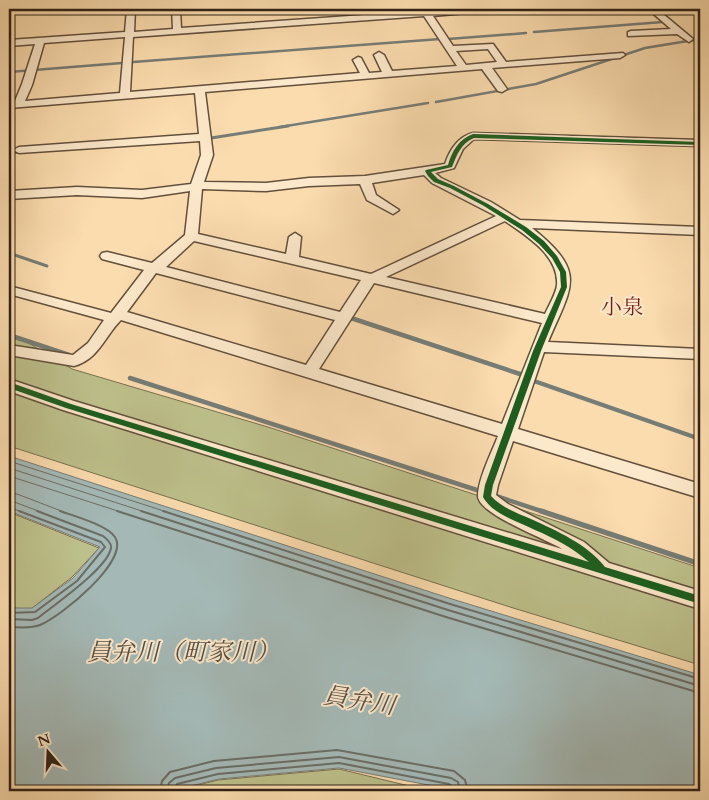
<svg xmlns="http://www.w3.org/2000/svg" width="709" height="800" font-family="Cardo,'Noto Serif JP',serif">
  <rect width="100%" height="100%" fill="#fbdcae"/>
  <filter id="stains"><feTurbulence type="fractalNoise" baseFrequency=".004" numOctaves="4"/><feColorMatrix values="0 0 0 0 .2 0 0 0 0 .09 0 0 0 0 .02 0 0 0 .5 -.17"/></filter>
  <radialGradient id="worn" r=".72"><stop offset=".6" stop-color="#630" stop-opacity="0"/><stop offset="1" stop-color="#630" stop-opacity=".3"/></radialGradient>
  <path fill="#bdc08b" stroke="#767150" d="M9 338 25 341 72 369 268 427 700 568V665L510 607 9 446Z
    M9 512 99 548 72 577 31 609 9 608Z
    M339 769 430 791H174L218 780Z"/>
  <path fill="#a4b9b6" stroke="#767d76" d="M9 456 452 599 700 675V791H460L339 768 219 779 170 791H20L9 788V608H32L73 578 100 547 9 511Z"/>
  <g fill="none" stroke-linecap="round" stroke-linejoin="round">
    <path stroke="#6a6e66" stroke-width="1" d="M9 461 167 512
      M9 468 145 512
      M9 476 121 512
      M9 493 17 494 64 512
      M9 500 41 512
      M9 507 22 512"/>
    <path stroke="#6a6e66" stroke-width="2" d="M117 511 446 617 700 693
      M141 511 448 610 700 686
      M163 511 450 604 700 679
      M9 613 35 612 77 581 105 547 101 542 19 511
      M9 619 32 620 38 618C54 605 108 568 111 548 112 543 107 539 103 536L37 511
      M9 627C19 627 30 629 40 625 60 617 130 561 115 537 107 525 74 516 60 511
      M160 791 162 781 170 772 214 761 337 750 454 771 465 780 468 791
      M167 791 169 783 175 778 216 768 339 757 451 778 458 782 460 791
      M173 791 177 784 218 774 339 763 449 784 453 787 454 791"/>
    <path stroke="#767d76" stroke-width="2.5" d="M534 32 663 22
      M448 39 526 33
      M133 62 440 39
      M9 72 122 63
      M436 102 536 84 645 48 700 39
      M280 127 428 103"/>
    <path stroke="#767d76" stroke-width="3" d="M211 138 288 126
      M9 153 22 152
      M9 253 47 266"/>
    <path stroke="#767d76" stroke-width="4.5" d="M351 318 520 374
      M9 335 69 355
      M130 378 483 492
      M534 381 700 439
      M493 495 544 512"/>
    <path stroke="#767d76" stroke-width="5.5" d="M541 511 700 564"/>
    <defs>
      <path id="minor" d="M127 9H135L134 32 173 29 172 9H180L181 28 421 11 420 9H428L429 11 493 9 489 11 433 16 453 46 493 44 506 62 623 53 625 55 620 58 492 68 507 89 502 92 498 91 482 69 205 92 213 155 204 182 266 183 309 178 365 176 445 164C450 149 458 137 473 133L700 140V146L474 139 463 149 454 168 435 173 441 178 491 202 520 220 700 227V235L532 228C588 273 572 285 548 342L700 349V359L544 352 518 429 700 484V498L513 441 498 485 496 495 508 504 584 542 609 563 700 591V609L63 410 9 391V379L74 401 562 549C546 539 478 514 478 496 478 479 492 452 498 436L121 320C104 337 99 359 74 366L9 355V345L73 355 88 343 104 320 9 294V286L111 313 144 270 102 259 100 256 102 253 107 252 152 263 185 235 190 191 142 198 77 195 9 199V191L77 187 142 190 191 184 201 155 200 141 19 153 13 150 19 147 199 134 195 93 9 108V102L15 101 22 84 35 44 9 46V40L125 32ZM424 16 457 66 392 71 384 55 379 52 374 55 382 72 369 73 361 58 358 57 353 60 360 73 130 92 133 37ZM125 37 120 93 25 101 32 85 44 43ZM488 49 497 62 466 65 456 51ZM424 175 432 183 496 216 371 274 299 257 301 237 295 233 289 237 286 254 198 234 202 189 266 191 309 186 360 184 367 200 393 214 399 210 376 195 372 183ZM505 221C526 236 559 255 557 285 556 294 549 305 545 314L386 277ZM194 241 361 280 340 312 166 267ZM156 273 335 320 306 365 127 312ZM374 283 542 323 502 424 319 369Z
        M648 9H657L693 39 689 42 677 34 628 36V32L631 31 671 29Z"/>
    </defs>
    <use href="#minor" stroke="#63503c" stroke-width="3"/>
    <use href="#minor" fill="#fce8ca" fill-rule="evenodd"/>
    <defs>
      <path id="cycleway" d="M473 134 700 142V145L474 138C461 143 457 155 452 167L431 172 438 179 454 186 488 204 526 227 544 241 557 256 566 272 567 287 541 351 493 485 491 496C502 508 517 513 531 519 557 531 587 544 605 567L700 596V604L66 408 9 388V382L71 404 589 562C573 548 554 538 535 530 518 521 493 515 483 497L485 485 533 351 561 287 560 272 552 258 539 244 522 230 484 206 450 188 434 182 428 176 425 171 426 170 448 165C452 151 459 139 473 134Z"/>
    </defs>
    <use href="#cycleway" stroke="#fce8ca" stroke-width="3"/>
    <use href="#cycleway" fill="#1b5e20" fill-rule="evenodd"/>
  </g>
  <g text-anchor="middle" dominant-baseline="central" stroke-width="4" stroke-linejoin="round" paint-order="stroke">
    <g font-size="21" fill="#7a1f14" stroke="#fce8ca">
      <text x="622" y="307">小泉</text>
    </g>
    <g font-size="24" font-style="italic" fill="#534f46" stroke="#fce8ca">
      <text x="183" y="652">員弁川（町家川）</text>
      <text transform="translate(359 701) rotate(9)">員弁川</text>
    </g>
  </g>
  <rect width="709" height="800" fill="none" stroke="#fbdcae" stroke-width="30"/>
  <rect x="10" y="10" width="689" height="780" fill="none" stroke="#302216" stroke-width="2.5"/>
  <rect x="15" y="15" width="679" height="770" fill="none" stroke="#302216"/>
  <g transform="translate(48 752) rotate(341)" stroke="#fce8ca" stroke-width="4" paint-order="stroke">
  <path d="M0-4L9 19L0 12L-9 19Z" fill="#302216"/>
  <text y="-8" font-size="14" font-weight="bold" text-anchor="middle" fill="#302216">N</text>
  </g>
  <rect width="100%" height="100%" filter="url(#stains)"/>
  <rect width="100%" height="100%" fill="url(#worn)"/>
</svg>
